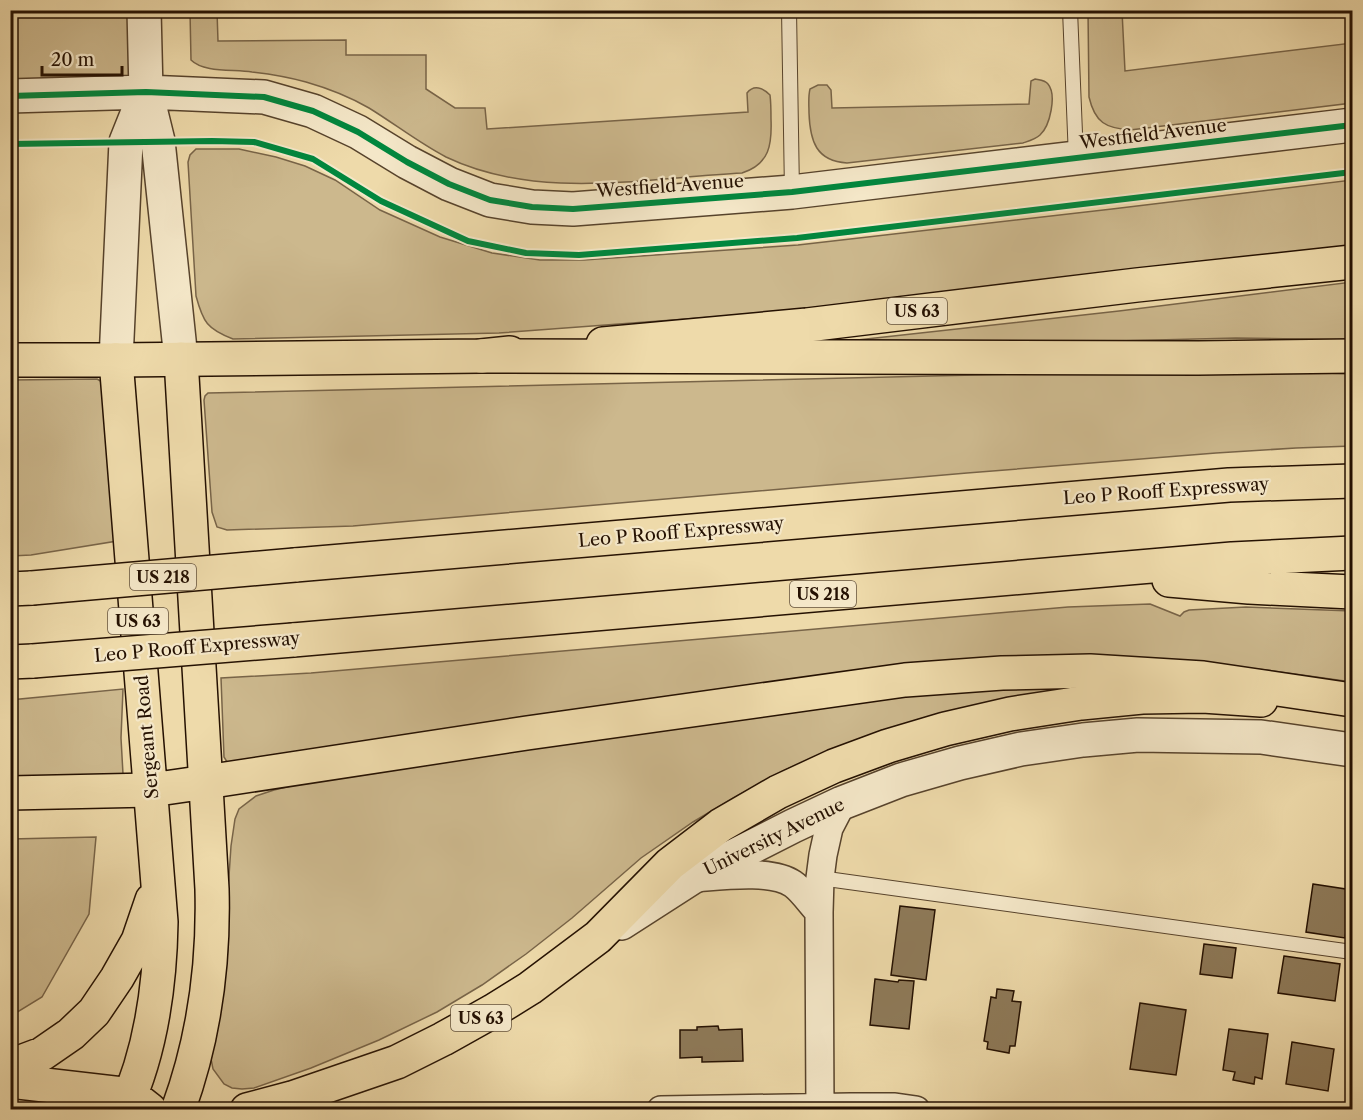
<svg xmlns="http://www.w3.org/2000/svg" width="1363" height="1120" font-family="'Libre Caslon Text',serif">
  <rect width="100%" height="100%" fill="#eedaaa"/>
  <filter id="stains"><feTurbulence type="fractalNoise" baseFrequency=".00333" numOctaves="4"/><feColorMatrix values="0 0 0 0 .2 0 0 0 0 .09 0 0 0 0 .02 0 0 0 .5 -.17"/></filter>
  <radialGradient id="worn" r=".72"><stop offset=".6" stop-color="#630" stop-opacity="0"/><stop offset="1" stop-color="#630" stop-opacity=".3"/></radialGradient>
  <path fill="#ccb88d" stroke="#786448" stroke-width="1.5" d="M10 11H144L146 92 11 96Z
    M190 11H217L218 41 346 40V55H426V89L455 108H485L487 129 748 112 747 93C754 84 763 88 770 95 771 103 771 111 771 119 772 144 770 164 742 173 644 178 538 201 446 157 419 143 395 124 369 108 350 97 327 88 306 82 288 77 270 74 252 72 234 69 204 73 191 60Z
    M1088 11H1122L1125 71 1352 43V103L1130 130C1106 128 1095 123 1089 97Z
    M1035 79C1040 80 1045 80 1048 84 1057 95 1050 126 1040 135 1036 139 1029 141 1023 143L847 163C816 161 810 141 809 113 809 105 808 97 810 89L818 85H827L831 90 832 108 1029 104 1031 81Z
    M196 149H239L276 157 305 166 335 180 380 210 440 237 492 253 540 260H584L798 245 1112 209 1352 180V249L958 294 713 317 499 333 233 339C207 329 203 322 196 296L188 162 190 155Z
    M1352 282V340L1236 338 991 344 839 342 1119 311Z
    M1272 371 1352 374V446L1296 448 1216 453 967 473 353 526 227 530 217 527 212 512 204 400 205 396 208 393 1023 374Z
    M97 379 104 383 117 541 31 555 11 556V380Z
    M1150 604 1180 616 1184 612 1189 610 1246 607 1352 611V682L1267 670 1167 661 232 764 227 762 224 757 221 678 311 673 1068 607Z
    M1059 686V690L840 746 783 771 735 797 693 822 641 858 572 918 526 954 482 985 437 1012 379 1040 311 1068 254 1088 242 1089 232 1088 224 1084 213 1069 211 1059 224 985 228 948V891L231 846 235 819 239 809 256 796 274 790 320 779 918 692Z
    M123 689 121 738 123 774 11 780 10 700Z
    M96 837 89 914 42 997 11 1016V839Z"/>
  <path fill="#8e7a59" stroke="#251102" stroke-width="1.5" d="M1313 884 1352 890 1345 938 1306 932Z
    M900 906 935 910 926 980 891 975Z
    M1204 944 1236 948 1232 978 1200 974Z
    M1284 956 1340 964 1335 1001 1278 993Z
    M875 979 898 982 899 980 914 981 909 1029 870 1025Z
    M997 989 1014 991 1012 1001 1021 1002 1015 1046H1010L1009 1053 987 1049 988 1042 984 1041 991 997 996 998Z
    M1140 1003 1186 1010 1176 1075 1130 1069Z
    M718 1026 719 1030 742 1029 743 1061 702 1062V1057L680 1058V1030H697V1027Z
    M1229 1029 1268 1034 1262 1079 1255 1077 1254 1084 1233 1080 1235 1072 1223 1070Z
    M1292 1042 1334 1049 1328 1091 1286 1084Z"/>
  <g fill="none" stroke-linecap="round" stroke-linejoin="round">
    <defs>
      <path id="service" d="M789 10 792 192
        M1070 10 1076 158
        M820 878 1352 952"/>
      <path id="minor" d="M695 878C721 876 772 869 793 884 801 889 812 905 819 912
        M661 1110 851 1107H895L916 1110
        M820 1110 819 912 820 878 823 855 829 828 842 803"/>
      <path id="tertiary" d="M144 10 146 92 158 141 181 359
        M10 96 146 92 264 97 313 111 358 132 407 162 449 184 490 200 532 207 573 209 792 192 1352 125
        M116 360 126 142 146 92
        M621 923 691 878 793 826 842 803 901 780 960 763 1021 749 1083 740 1138 735 1261 737 1352 750"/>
      <path id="primary" d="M116 360 161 922C160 985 151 1052 124 1110
        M151 790 206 782
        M10 1066 42 1054 71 1034 94 1012 117 978 138 941 152 900
        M10 1081 131 1095 150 1110
        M178 1110C204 1039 214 963 212 889L181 359
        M247 1110 292 1098 397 1062 443 1039 493 1011 530 988 598 937 670 864 721 825 778 792 834 766 888 746 945 729 1010 714 1081 703 1142 697 1203 696 1261 700"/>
      <path id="trunk" d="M603 344 807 325 1137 285 1352 262
        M116 360 481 356 510 353
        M206 782 527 733 905 680 1002 673 1090 671 1203 678 1352 700"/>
      <path id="motorway" d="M481 356 1198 358 1352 356
        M10 360H116
        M295 565 1229 485 1352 481
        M1169 580 1249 587 1352 592
        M10 589 32 588
        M293 640 1232 559 1352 553
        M10 662 33 661
        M10 793 151 790"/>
    </defs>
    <use href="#service" stroke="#57432c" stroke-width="16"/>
    <use href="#minor" stroke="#57432c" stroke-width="30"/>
    <use href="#tertiary" stroke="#57432c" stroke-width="36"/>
    <use href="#primary" stroke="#251102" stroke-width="36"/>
    <use href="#trunk" stroke="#251102" stroke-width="36"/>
    <use href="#motorway" stroke="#251102" stroke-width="36"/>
    <use href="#service" stroke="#f4e7c8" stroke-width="14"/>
    <use href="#minor" stroke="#f4e7c8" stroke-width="27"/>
    <use href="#tertiary" stroke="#f4e7c8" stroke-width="33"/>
    <use href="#primary" stroke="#eedaaa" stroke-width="33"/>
    <use href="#trunk" stroke="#eedaaa" stroke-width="33"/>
    <use href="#motorway" stroke="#eedaaa" stroke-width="33"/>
    <defs>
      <path id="motorway-bridge" d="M32 588 295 565
        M33 661 293 640"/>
    </defs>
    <use href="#motorway-bridge" stroke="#251102" stroke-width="36" stroke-linecap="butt"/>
    <use href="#motorway-bridge" stroke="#eedaaa" stroke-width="33"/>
    <defs>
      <path id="cycleway" d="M10 96 146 92 264 97 313 111 358 132 407 162 449 184 490 200 532 207 573 209 792 192 1352 125
        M10 144 212 141 254 142 313 159 381 201 468 241 526 253 579 255 797 238 1352 172"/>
    </defs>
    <use href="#cycleway" stroke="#f4e7c8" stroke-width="10"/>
    <use href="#cycleway" stroke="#00873e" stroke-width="6"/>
  </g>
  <g text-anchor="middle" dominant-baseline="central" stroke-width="4.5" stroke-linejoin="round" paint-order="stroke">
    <g fill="#f4e7c8" stroke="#63513d" stroke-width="1.5">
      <rect x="887" y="298" width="60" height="26" rx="4.5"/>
      <rect x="130" y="564" width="66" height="26" rx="4.5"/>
      <rect x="790" y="581" width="66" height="26" rx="4.5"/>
      <rect x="108" y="608" width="60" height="26" rx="4.5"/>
      <rect x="451" y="1005" width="60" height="26" rx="4.5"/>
    </g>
    <g font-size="16" font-weight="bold" fill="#251102">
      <text x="917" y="311">US 63</text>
      <text x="163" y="577">US 218</text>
      <text x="823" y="594">US 218</text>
      <text x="138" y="621">US 63</text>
      <text x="481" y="1018">US 63</text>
    </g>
    <g font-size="18" fill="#251102" stroke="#f4e7c8">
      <text transform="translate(1153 134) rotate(-7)">Westfield Avenue</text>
      <text transform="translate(670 186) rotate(-4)">Westfield Avenue</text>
      <text transform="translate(1166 491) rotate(-4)">Leo P Rooff Expressway</text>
      <text transform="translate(681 532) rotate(-5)">Leo P Rooff Expressway</text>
      <text transform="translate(197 647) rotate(-5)">Leo P Rooff Expressway</text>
      <text transform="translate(147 737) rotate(-95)">Sergeant Road</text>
      <text transform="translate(774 837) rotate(-26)">University Avenue</text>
    </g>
  </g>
  <rect width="1363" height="1120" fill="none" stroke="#eedaaa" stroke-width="36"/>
  <rect x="12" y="12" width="1339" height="1096" fill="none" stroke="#251102" stroke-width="3"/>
  <rect x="18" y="18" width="1327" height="1084" fill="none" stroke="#251102" stroke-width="1.5"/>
  <path d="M42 66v9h80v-9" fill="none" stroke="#251102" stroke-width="3"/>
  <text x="51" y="66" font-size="18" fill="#251102" stroke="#f4e7c8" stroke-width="4.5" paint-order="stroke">20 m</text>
  <rect width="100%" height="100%" filter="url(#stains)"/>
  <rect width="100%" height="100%" fill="url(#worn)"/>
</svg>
